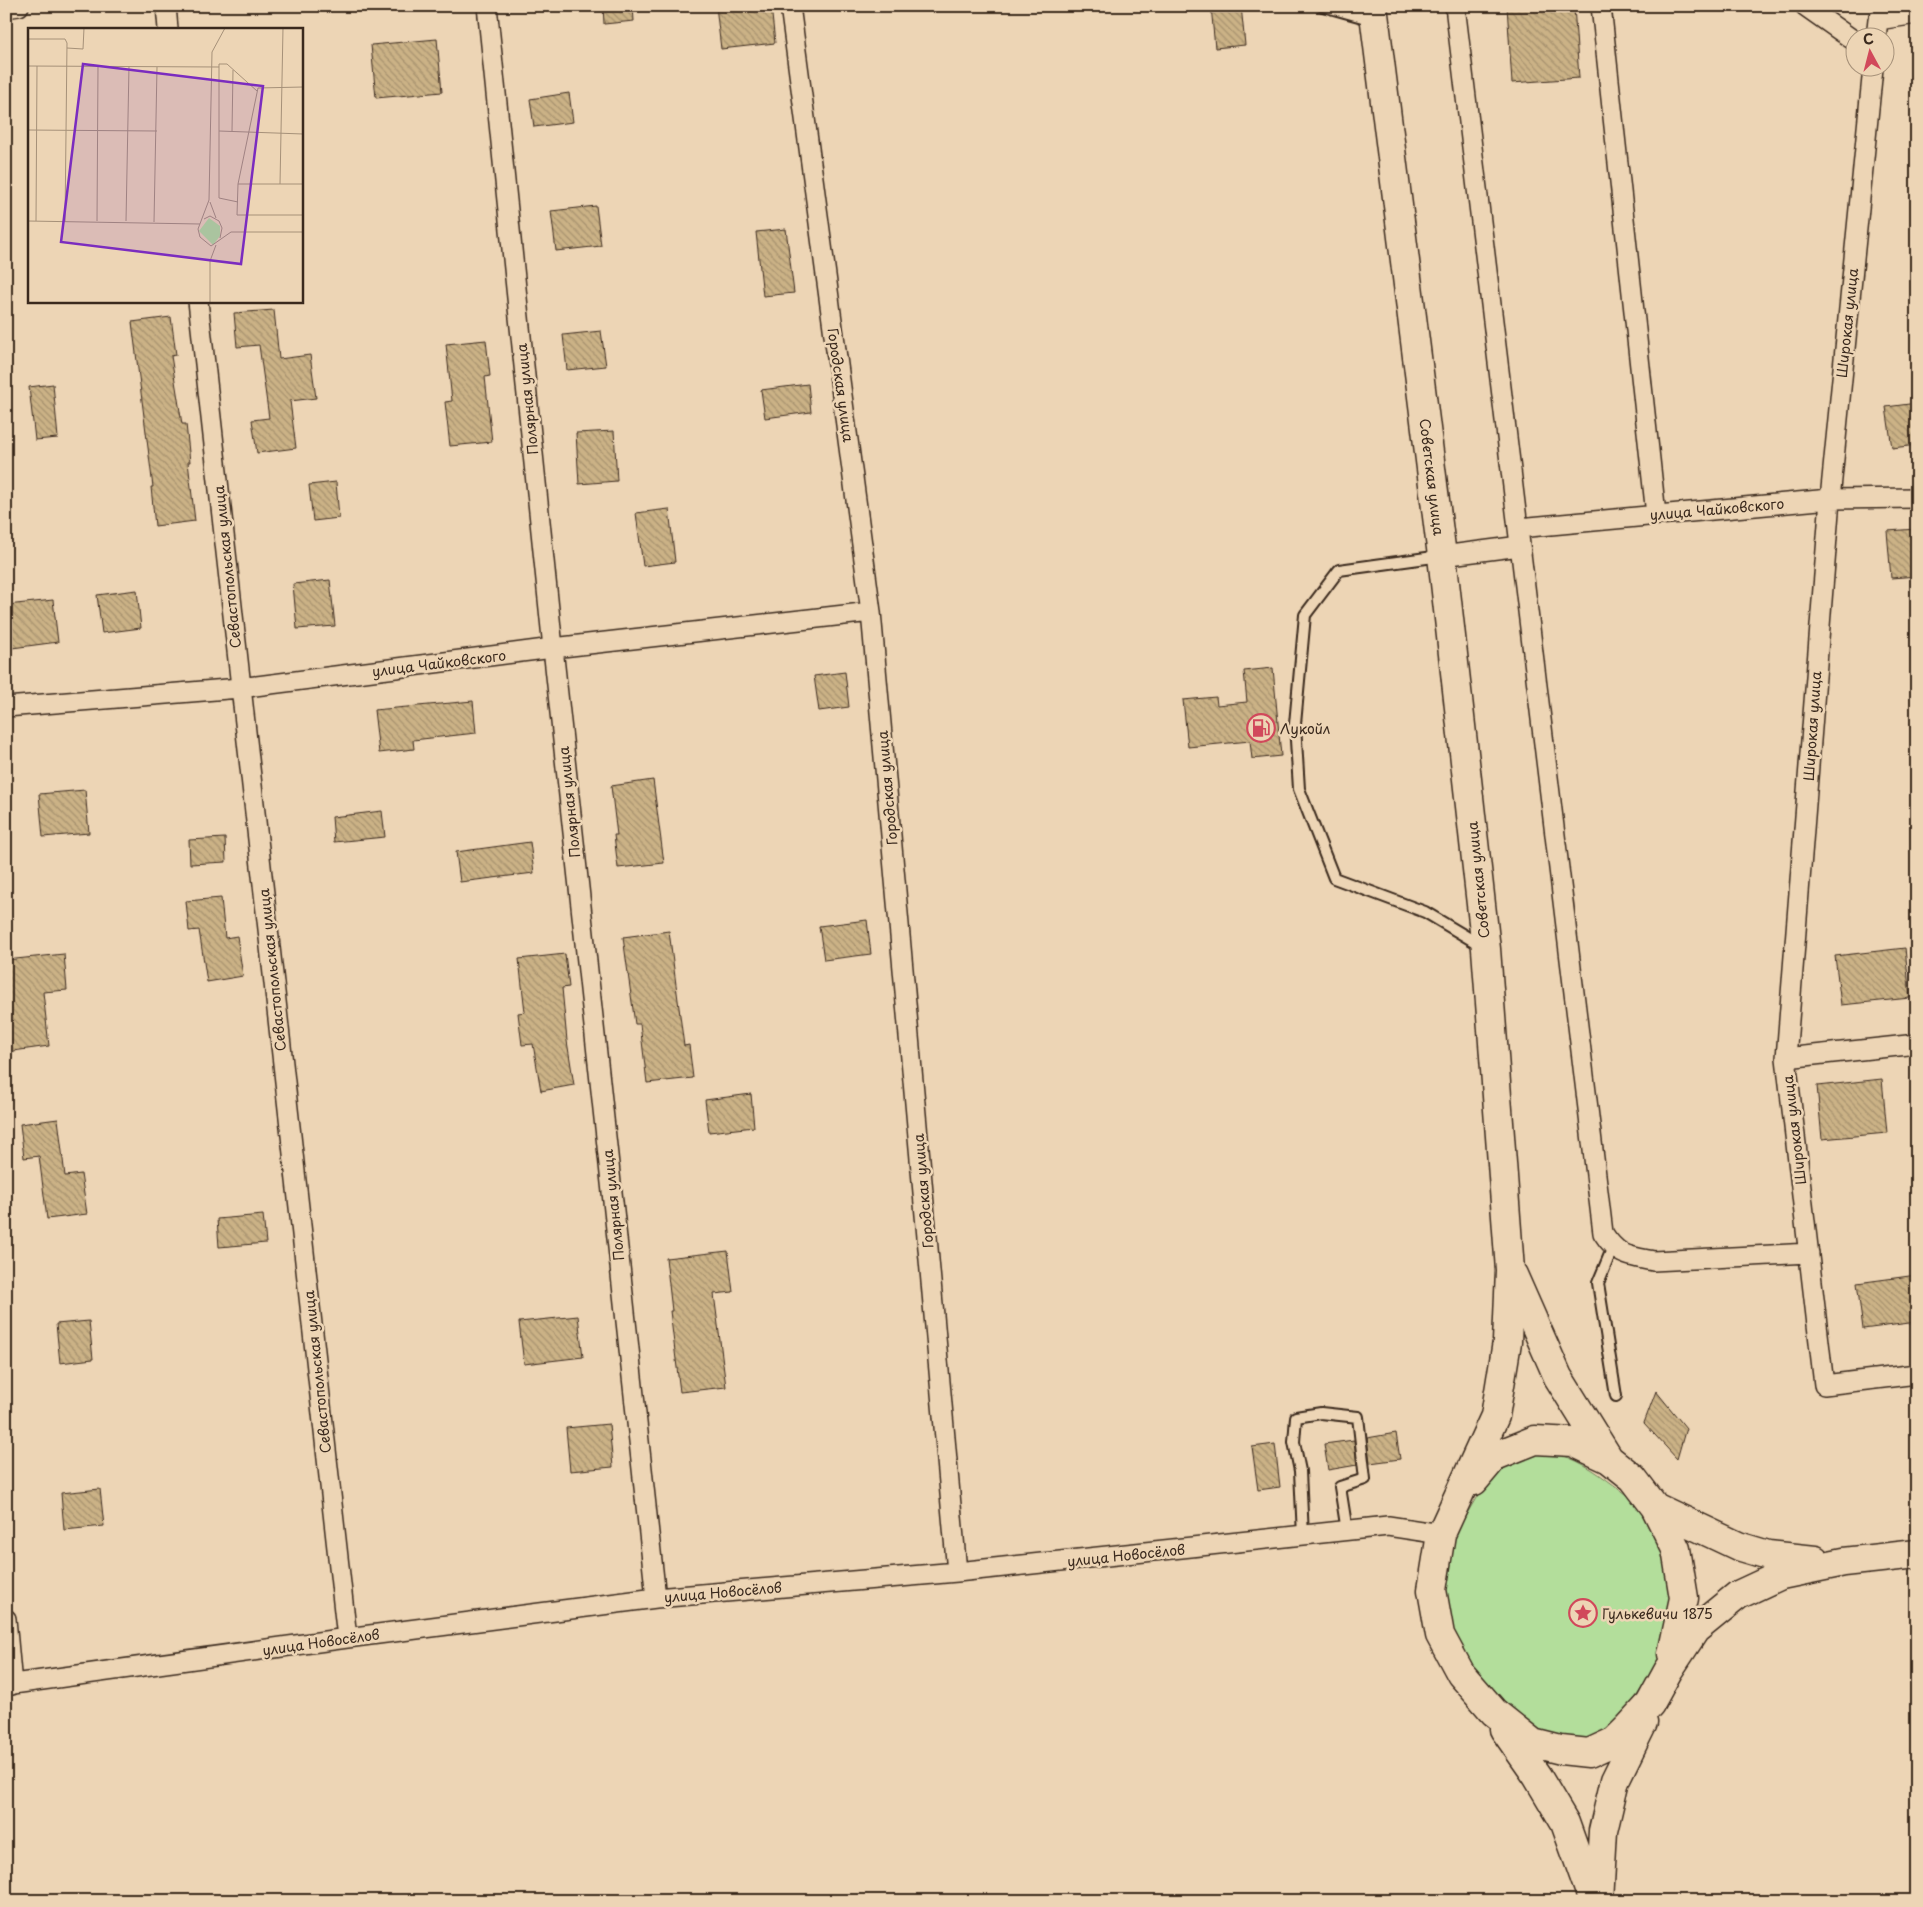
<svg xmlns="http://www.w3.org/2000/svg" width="1923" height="1907" font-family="'Playpen Sans',sans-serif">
  <defs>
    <pattern id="building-back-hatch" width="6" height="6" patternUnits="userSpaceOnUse" patternTransform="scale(1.25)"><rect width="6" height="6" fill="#cbb286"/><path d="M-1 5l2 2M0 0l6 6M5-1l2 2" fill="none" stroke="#a6916d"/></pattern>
  </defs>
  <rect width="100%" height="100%" fill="#edd5b5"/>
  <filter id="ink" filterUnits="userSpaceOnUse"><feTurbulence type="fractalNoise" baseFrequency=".02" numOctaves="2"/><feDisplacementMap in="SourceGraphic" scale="10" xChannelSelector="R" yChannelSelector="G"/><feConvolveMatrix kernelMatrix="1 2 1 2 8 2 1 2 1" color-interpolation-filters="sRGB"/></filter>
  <g filter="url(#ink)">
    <path fill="#b3de9b" stroke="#77845c" d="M1542 1451C1567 1454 1587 1465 1607 1480 1615 1486 1624 1492 1631 1498 1663 1530 1679 1584 1672 1628 1671 1634 1668 1640 1665 1645 1650 1680 1627 1711 1604 1740H1551L1487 1690 1456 1648 1443 1607 1447 1556 1458 1529 1479 1493 1503 1468 1515 1461Z"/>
    <path fill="url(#building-back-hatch)" stroke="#3b2a1e" d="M603 6H633L634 21 604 24Z
      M716 6H771L775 43 721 49Z
      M1211 6H1241L1245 45 1215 48Z
      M1507 6H1574L1579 78 1512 83Z
      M437 39 442 92 376 98 371 45Z
      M569 93 573 122 534 127 530 99Z
      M596 206 601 246 556 251 551 211Z
      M786 229 794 293 763 296 756 232Z
      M274 310 279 359 310 355 316 398 290 401 296 448 257 453 252 420 269 418 259 345 237 347 234 313Z
      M171 317 176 355 171 356 182 424H186L190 462H188L195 521 155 526 151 487H153L132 322Z
      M601 331 606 366 567 370 563 335Z
      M486 340 490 376 485 377 492 442 450 446 445 402 452 401 446 344Z
      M53 384 58 438 35 440 29 387Z
      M808 384 811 412 765 418 761 390Z
      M1917 403V445L1892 448 1886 407Z
      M614 431 617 481 579 484 576 433Z
      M336 482 339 518 313 521 309 485Z
      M669 509 675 562 643 566 636 513Z
      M1917 529V576L1891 578 1887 531Z
      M330 580 335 626 297 629 293 584Z
      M137 590 141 628 102 633 97 595Z
      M53 600 58 642 12 648 7 605Z
      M1273 668 1281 756 1252 759 1250 741 1188 747 1183 700 1216 697 1217 705 1247 702 1244 671Z
      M845 672 849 707 819 711 814 676Z
      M473 701 476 733 413 740 414 749 379 753 374 710Z
      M653 780 664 863 618 868 614 835H617L611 786Z
      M85 790 89 833 43 837 39 794Z
      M382 811 385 837 334 842 332 817Z
      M225 838 226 862 190 864 189 840Z
      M530 842 534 873 460 882 456 852Z
      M221 898 225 938 237 936 243 976 207 982 199 930 189 931 186 901Z
      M867 920 871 954 824 960 819 926Z
      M669 931 684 1046 689 1045 693 1078 647 1083 640 1024H635L623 937Z
      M1905 948 1910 998 1841 1005 1835 956Z
      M64 954 67 990 43 992 49 1046 6 1052V960Z
      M565 954 569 987 562 988 567 1041 574 1085 541 1091 533 1044 522 1045 518 1013 525 1012 519 959Z
      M1882 1079 1887 1133 1822 1139 1817 1086Z
      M751 1094 754 1127 709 1132 705 1100Z
      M58 1119 65 1176 81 1174 87 1214 47 1219 39 1156 24 1158 20 1124Z
      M263 1215 266 1243 219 1247 217 1219Z
      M728 1251 733 1292 714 1294 726 1387 680 1392 670 1311H672L666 1258Z
      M1917 1275V1322L1863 1329 1857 1283Z
      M578 1316 583 1357 524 1364 519 1322Z
      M89 1321 93 1359 60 1363 56 1324Z
      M1656 1391 1686 1428 1677 1459 1644 1423Z
      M609 1424 613 1467 570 1471 566 1428Z
      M1396 1433 1400 1459 1370 1463 1367 1438Z
      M1354 1440 1357 1465 1328 1470 1324 1444Z
      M1275 1444 1280 1487 1258 1490 1252 1447Z
      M100 1489 104 1526 64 1530 61 1493Z"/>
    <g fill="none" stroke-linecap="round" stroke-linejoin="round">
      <defs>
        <path id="service" d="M1323 6 1373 20
          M1441 556 1339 570 1305 615 1295 724 1299 789 1334 878 1425 912 1482 946
          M1613 1247 1598 1283 1616 1396
          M1303 1536 1300 1471 1294 1442 1296 1417 1321 1413 1358 1417 1365 1479 1340 1487 1347 1531"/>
        <path id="minor" d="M166 6 168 29
          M487 6 553 648 656 1598
          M790 6 871 612 957 1572
          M1455 6 1603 1233C1618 1256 1627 1256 1653 1261L1809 1253
          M1601 6 1656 515
          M1805 6 1856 42
          M6 8 19 6
          M1876 38 1878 20 1917 14
          M1873 68 1830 499 1786 1058 1824 1385 1917 1374
          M198 301 347 1638
          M1518 528 1830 499 1917 498
          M1442 556 1520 546
          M6 707 240 688 553 648 871 612
          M1786 1058 1917 1044
          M6 1619 12 1685
          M6 1685 347 1638 656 1598 957 1572 1388 1526 1441 1534"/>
        <path id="secondary" d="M1373 6 1442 556 1486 949 1510 1270 1507 1342 1495 1416 1441 1534 1432 1590 1440 1635 1461 1674 1494 1712 1533 1743 1561 1750 1589 1753 1615 1741 1628 1728 1650 1704 1668 1671 1695 1630 1738 1595 1781 1575 1844 1562 1917 1554
          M1513 1275 1558 1377 1609 1459
          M1474 1481 1495 1456 1535 1440 1573 1442 1609 1459 1633 1478 1655 1507 1676 1549 1684 1598 1672 1654
          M1655 1507 1738 1546 1768 1555 1815 1560
          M1504 1729 1537 1776 1565 1823 1593 1901
          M1599 1901 1603 1831 1615 1780 1643 1723"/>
      </defs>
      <use href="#service" stroke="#3b2a1e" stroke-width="14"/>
      <use href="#minor" stroke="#3b2a1e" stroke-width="22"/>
      <use href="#secondary" stroke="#3b2a1e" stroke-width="31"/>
      <use href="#service" stroke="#edd5b5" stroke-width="10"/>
      <use href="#minor" stroke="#edd5b5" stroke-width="19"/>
      <use href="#secondary" stroke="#edd5b5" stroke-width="28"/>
    </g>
  </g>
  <defs>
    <symbol id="fuel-ring" viewBox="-11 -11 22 22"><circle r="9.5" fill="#edd5b5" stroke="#d1495b" stroke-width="1.5"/><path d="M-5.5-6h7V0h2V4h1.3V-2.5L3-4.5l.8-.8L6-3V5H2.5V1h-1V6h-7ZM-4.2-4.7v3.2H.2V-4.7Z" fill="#d1495b"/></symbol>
    <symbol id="sight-ring" viewBox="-11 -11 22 22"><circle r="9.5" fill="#edd5b5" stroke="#d1495b" stroke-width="1.5"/><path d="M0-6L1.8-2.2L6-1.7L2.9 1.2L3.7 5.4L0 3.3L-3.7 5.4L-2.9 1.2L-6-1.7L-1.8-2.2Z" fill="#d1495b"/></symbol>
  </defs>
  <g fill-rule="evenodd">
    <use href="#fuel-ring" x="1245" y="712" width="32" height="32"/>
    <use href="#sight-ring" x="1567" y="1597" width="32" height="32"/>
  </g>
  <g text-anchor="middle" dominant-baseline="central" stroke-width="5" stroke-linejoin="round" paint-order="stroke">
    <g font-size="14" fill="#3b2a1e" stroke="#edd5b5">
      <text transform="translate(1847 323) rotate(-84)">Широкая улица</text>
      <text transform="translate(841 385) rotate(82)">Городская улица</text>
      <text transform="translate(527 399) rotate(-96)">Полярная улица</text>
      <text transform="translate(1432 477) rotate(83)">Советская улица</text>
      <text transform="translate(1717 509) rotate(-5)">улица Чайковского</text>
      <text transform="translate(227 567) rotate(-96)">Севастопольская улица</text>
      <text transform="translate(439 663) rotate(-7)">улица Чайковского</text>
      <text transform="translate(1812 726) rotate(-86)">Широкая улица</text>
      <text transform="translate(887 788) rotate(-95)">Городская улица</text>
      <text transform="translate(569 802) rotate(-96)">Полярная улица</text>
      <text transform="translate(1478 880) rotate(-96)">Советская улица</text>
      <text transform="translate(272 970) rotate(-96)">Севастопольская улица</text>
      <text transform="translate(1794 1130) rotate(-97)">Широкая улица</text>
      <text transform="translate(923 1191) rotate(-95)">Городская улица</text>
      <text transform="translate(613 1205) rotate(-96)">Полярная улица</text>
      <text transform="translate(317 1372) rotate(-96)">Севастопольская улица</text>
      <text transform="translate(1126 1555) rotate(-6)">улица Новосёлов</text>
      <text transform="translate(723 1592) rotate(-5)">улица Новосёлов</text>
      <text transform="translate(321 1642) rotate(-8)">улица Новосёлов</text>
    </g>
    <g font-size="14" fill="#3b2a1e" stroke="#edd5b5" text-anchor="start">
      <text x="1280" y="728">Лукойл</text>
      <text x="1602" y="1613">Гулькевичи 1875</text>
    </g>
  </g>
  <g transform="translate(28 28)">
    <rect width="275" height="275" fill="#edd5b5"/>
    <path d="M181 190 192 198V208L185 217 171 203Z" fill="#b3de9b"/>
    <path fill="none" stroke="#a69179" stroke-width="1" d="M197 0 184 24 181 172 170 201 172 209 183 218 203 204H275M0 11H37L39 15 37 194M39 20 55 21 56 0M0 38 191 39M275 59 230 60 210 156 209 187H275M0 102 129 103M191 103 275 106M204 103 205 42M210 156H275M252 156 255 0M182 174 188 190M210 174 191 170V36H199L229 63M176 191 182 188 191 193 194 200 192 210M0 193 172 196M8 193 9 38M69 193 70 38M98 193 101 38M126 194 129 39M182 275V233L188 217"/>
    <path fill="#7b2cbf" fill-opacity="0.15" stroke="#7b2cbf" stroke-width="2.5" d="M55 36 235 58 213 236 33 214Z"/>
    <rect width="275" height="275" fill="none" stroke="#3b2a1e" stroke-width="2.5"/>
  </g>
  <rect width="1923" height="1907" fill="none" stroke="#edd5b5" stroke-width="25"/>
  <rect x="12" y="12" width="1898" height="1882" fill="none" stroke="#3b2a1e" stroke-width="2" filter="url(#ink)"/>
  <g transform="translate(1870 52) rotate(353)"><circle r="24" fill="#edd5b5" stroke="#a69179"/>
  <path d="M0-4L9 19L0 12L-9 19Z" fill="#d1495b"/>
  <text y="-8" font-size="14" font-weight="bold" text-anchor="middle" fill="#3b2a1e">С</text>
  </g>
</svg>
